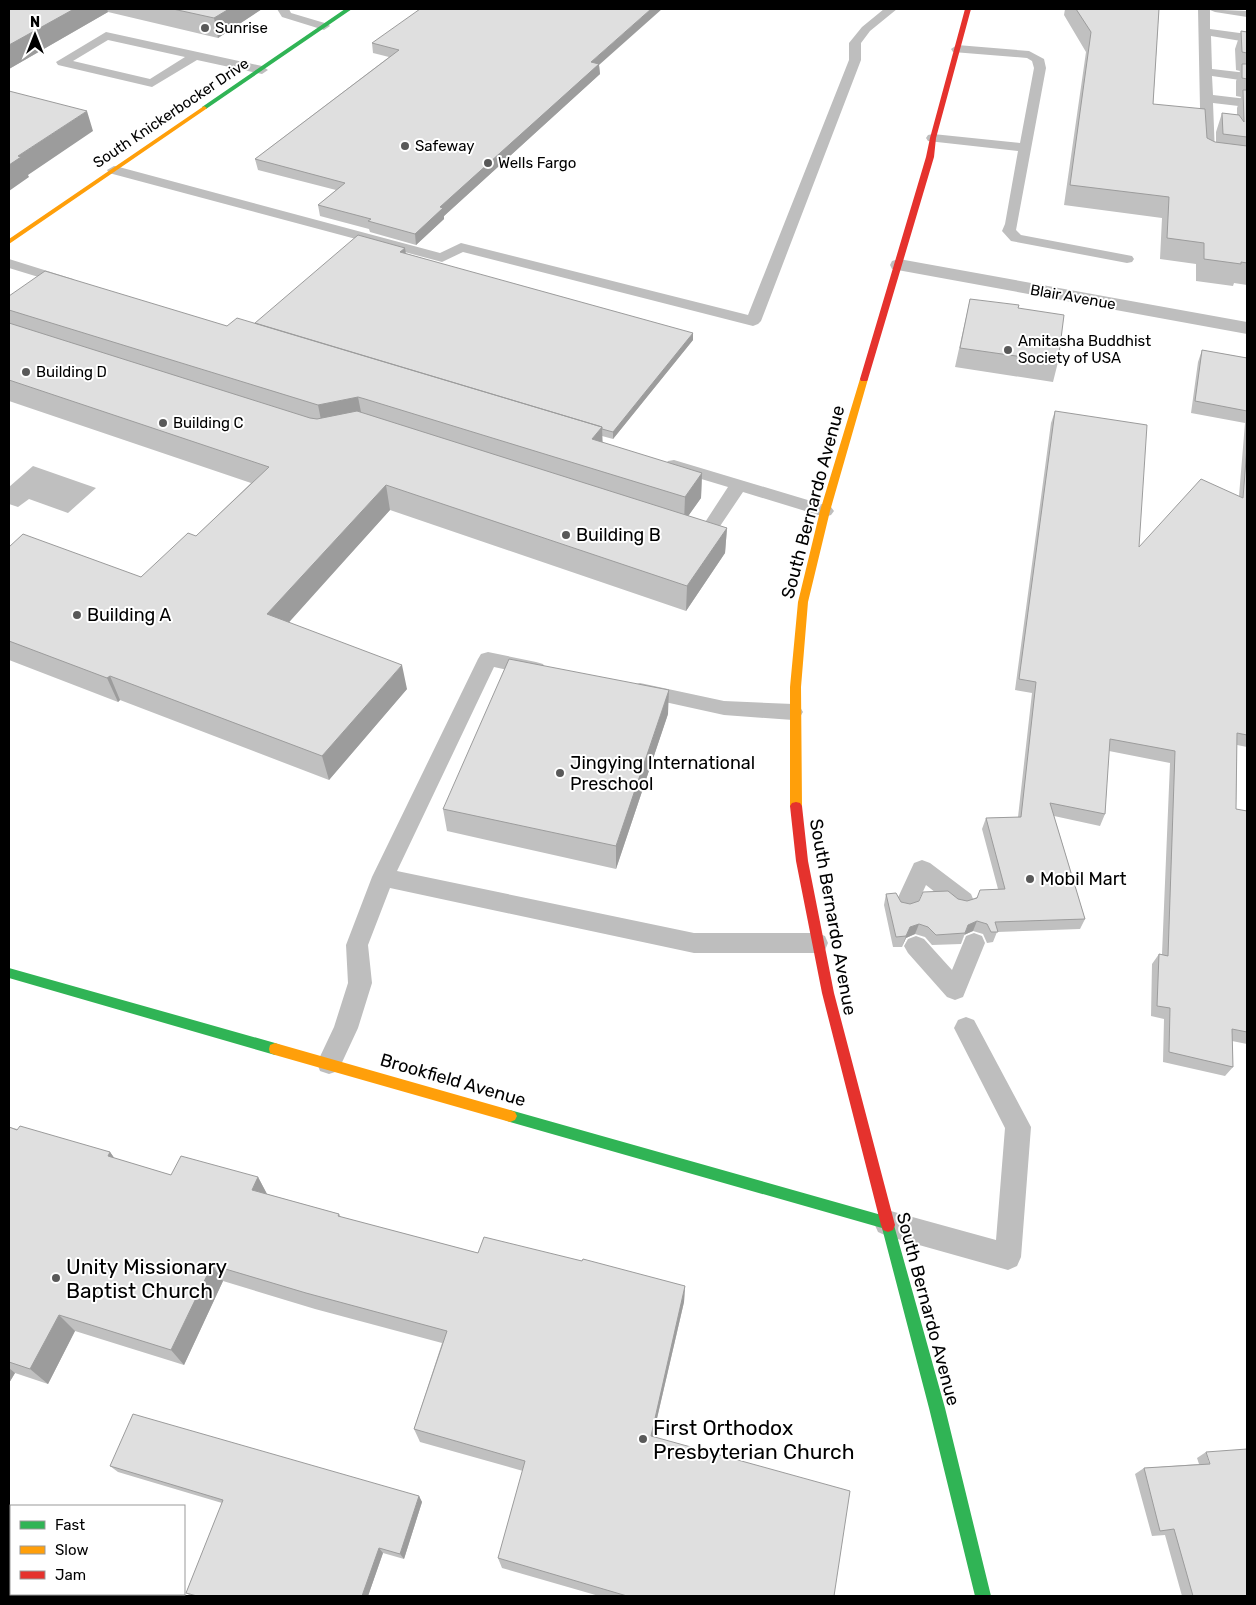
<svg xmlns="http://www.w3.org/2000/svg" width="1256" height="1605" font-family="Rubik,sans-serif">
  <rect width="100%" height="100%" fill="#fff"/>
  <path fill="#bfbfbf" d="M33 466 96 488 68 513 29 499 18 507 9 504V487Z"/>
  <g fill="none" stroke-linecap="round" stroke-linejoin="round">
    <path fill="#bebebe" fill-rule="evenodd" d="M277 9H289L291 13 328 24 330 26 324 30 282 17Z
      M884 9H897L870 31 861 43V60L761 321 758 324 753 326 463 252 442 262 109 173 107 170 114 166 119 167 440 253 461 243 748 315 849 60V43L862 27Z
      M1198 9 1247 11V17L1215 12 1210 10V29L1247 34V42L1211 36 1212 69 1247 73V81L1212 76 1213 95 1247 99V107L1213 103 1215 154 1247 158V166L1208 161 1201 157Z
      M106 32 262 66 268 70 262 74 197 60 152 87 58 65 56 62ZM108 40 185 57 150 79 73 61Z
      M957 45 1029 51 1044 59 1046 68 1016 230 1021 235 1132 256 1134 259 1132 262 1127 263 1011 241 1002 231 1005 224 1018 151 928 141 926 138 928 135 933 134 1020 143 1034 68 1032 61 1027 58 953 52 951 49Z
      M9 259 73 279 75 282 73 285 68 286 9 268Z
      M674 460 831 507 834 511 831 515 825 517 743 492 710 541 704 543 685 537 682 533 685 529 691 527 700 530 728 487 668 469 665 465 668 461Z
      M488 652 536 662 543 664 546 669 543 674 536 676 494 667 397 871 694 933H817L825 936 828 943 825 950 817 953H694L390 888 368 945 372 983 358 1028 338 1071 329 1074 320 1071 317 1063 334 1027 348 983 346 945 372 877 478 659 481 654Z
      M640 683 724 701 793 704 800 707 803 712 800 717 793 720 724 715 633 695 630 690 633 685Z
      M922 860 930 863 971 894 974 901 971 908 963 910 955 908 926 885 914 911 906 913 898 911 895 904 914 863Z
      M974 933 982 936 985 943 963 997 955 1000 947 997 908 953 904 946 908 939 916 936 924 939 952 970 966 936Z
      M966 1017 974 1020 1031 1127 1021 1257 1017 1266 1008 1270 887 1236 878 1232 874 1223 878 1214 887 1210 996 1240 1005 1128 954 1028 958 1020Z"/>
    <path fill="#bebebe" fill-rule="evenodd" d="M899 259 1247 322V334L892 269 890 265 892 261Z"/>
    <path fill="#30b455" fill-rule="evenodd" d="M345 9H352L206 109H202V107Z
      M9 968 275 1043 280 1045 281 1049 280 1053 275 1055 9 978Z
      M510 1110 892 1218 945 1408 991 1596H975L929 1408 882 1228 510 1122 505 1120 503 1116 505 1112Z"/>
    <path fill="#ff9f0a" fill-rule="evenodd" d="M204 106 207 108 206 109 9 244V239Z
      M864 376 868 379 830 511 808 602 801 687 802 806 800 809H792L790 806V687L798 602 820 511 860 379Z
      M275 1043 510 1110 515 1112 517 1116 515 1120 510 1122 275 1055 270 1053 269 1049 270 1045Z"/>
    <path fill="#e5322d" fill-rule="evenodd" d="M965 9H971L936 138 934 157 868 379 867 381H861L860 379 926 157 930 138Z
      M796 802 800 803 802 806 808 861 834 993 895 1225 893 1230 888 1232 883 1230 881 1225 822 993 796 861 790 806 792 803Z"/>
  </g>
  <path fill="#c0c0c0" d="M9 9H262L218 38 108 12 9 69Z
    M1065 9H1159L1153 104 1215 142 1216 143V132L1222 113 1237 115V108L1241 97 1236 96V81L1240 71 1236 70 1235 49 1241 31 1247 32V285L1234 283 1233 286 1196 281V264L1160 259 1162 218 1064 205 1086 52 1064 15Z
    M372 43 599 65 600 74 444 216V219L416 245 370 232 369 229 320 216 318 205 336 190 258 170 255 159 389 57 373 53Z
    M405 248V253L693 340 613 439 602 436V443L702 473 701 498 688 516 727 528 725 553 686 611 390 510 288 622 407 689 329 780 120 700 118 702 9 660V547L141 577 196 536 251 483 9 401V296L227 326 255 323Z
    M970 299 1018 308 1058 362 1053 382 955 367Z
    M1202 350 1247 358V747L1237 745 1236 809 1247 811V1044L1232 1041 1233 1067 1225 1076 1163 1062 1164 1019 1151 1016 1152 964 1159 954H1162L1170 763 1109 751 1105 814 1100 826 1054 816 1085 919 1080 929 997 932 993 942 987 943 983 934 973 931 964 935 961 944 932 945 925 937 915 934 906 938 902 947H893L884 905 886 894 901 902 910 904 958 899 967 901 998 889 982 829 986 818 1018 817 1032 693 1015 690 1051 423 1055 411 1139 547 1239 496 1245 423 1191 413 1198 362Z
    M668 714 616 869 447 831 443 809Z
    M9 1127 110 1152 114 1158 171 1175 258 1177 267 1194 339 1214 341 1217 478 1253 582 1261 685 1286 684 1302 653 1436 834 1596H599L502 1568 498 1558 523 1471 420 1442 414 1429 442 1343 315 1309 223 1281 184 1365 75 1331 48 1384 15 1373 9 1383Z
    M1206 1452 1247 1596H1182L1165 1535 1152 1536 1135 1474 1144 1468 1199 1464 1197 1458Z
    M110 1466 419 1496 422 1502 404 1559 383 1553 368 1596H191L186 1593 222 1503 118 1472Z"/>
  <path fill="#9c9c9c" d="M74 9H107L108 12 9 69V45Z
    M229 9H262L218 38 214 18Z
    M651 9H662L599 65 600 74 444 216V219L416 245 415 234 440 207 591 62Z
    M87 111 93 131 28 175 29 177 9 191V165L18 156Z
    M405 248 406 254 400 252Z
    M693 333V340L613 439V432Z
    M358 397 363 422 323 430 318 405Z
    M602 427 603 452 592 439Z
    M702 473 701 498 684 522 685 497Z
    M386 485 390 510 274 639 267 614Z
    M727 528 725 553 686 611 687 586Z
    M402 665 407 689 329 780 322 756Z
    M110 676 120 700 118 702 107 678Z
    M669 690 668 714 616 869V846Z
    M977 921 973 931 964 935 961 944 968 925Z
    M919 924 915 934 906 938 902 947 906 936 910 927Z
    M110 1152 123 1170 108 1156Z
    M258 1177 268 1196 252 1190Z
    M212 1265 223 1281 184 1365 171 1350Z
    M685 1286 684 1302 650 1448 651 1436Z
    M59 1315 75 1331 48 1384 30 1369Z
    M9 1368 15 1373 9 1383Z
    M419 1496 422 1502 404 1559 400 1554Z
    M379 1548 383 1553 368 1596H362Z
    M141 1594H151L150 1596H140Z"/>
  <path fill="#dfdfdf" stroke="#9c9c9c" d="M9 9H74L9 45Z
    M173 9H229L214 18Z
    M420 9H651L591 62 599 64 440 207 443 208 415 234 368 221 371 219 318 205 345 183 255 159 399 50 372 43Z
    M1076 9H1159L1153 104 1205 109 1207 138 1215 142 1247 146V263L1241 262V264L1204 259V243L1167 238 1169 197 1070 185 1091 32Z
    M1241 31 1247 32V53L1242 52Z
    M1242 64H1247V79L1242 78Z
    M1243 90H1247V137L1223 134 1222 113 1239 115 1244 122Z
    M9 91 87 111 18 156 21 157 9 165Z
    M358 235 405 248 400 252 693 333 613 432 602 429V427L255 323Z
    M45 271 227 326 237 318 602 427 592 439 702 473 685 497 365 399 358 397 318 405 9 310V296Z
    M970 299 1019 305 1018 308 1064 315 1058 362 960 348Z
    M9 323 310 418 317 419 357 411 727 528 687 586 386 485 267 614 402 665 322 756 110 676 107 678 9 641V547L23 534 141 577 188 533 196 536 269 467 9 380Z
    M1202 350 1247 358V411L1195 401Z
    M1055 411 1147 425 1139 547 1201 479 1243 498 1247 447V735L1237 733 1236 809 1247 811V1032L1232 1029 1233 1067 1169 1052 1170 1008 1157 1006 1159 954 1168 956 1175 751 1110 739 1105 814 1050 803 1085 919 995 922 998 932H991L987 924 977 921 968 925 965 933 936 935 928 927 919 924 910 927 906 936 896 937 886 894 896 893 901 902 910 904 919 901 923 892 948 891 958 899 967 901 977 898 980 890 1005 889 986 818 1021 817 1036 682 1019 679Z
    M509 659 669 690 616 846 443 809Z
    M20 1126 110 1152 108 1156 171 1175 181 1156 258 1177 252 1190 339 1214 338 1216 478 1253 484 1237 582 1261 583 1259 685 1286 651 1436 850 1491 834 1596H627L498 1558 525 1461 414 1429 447 1331 306 1293 212 1265 171 1350 59 1315 30 1369 9 1362V1127L17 1130Z
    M133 1414 419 1496 400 1554 379 1548 362 1596H197L186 1593 223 1500 110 1466Z
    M1247 1449V1596H1193L1174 1529 1160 1531 1144 1468 1210 1464 1206 1452Z
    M9 1520 11 1521V1594H141L140 1596H9Z"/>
  <g fill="#595959" stroke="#fff" stroke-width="2">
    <circle cx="205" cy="28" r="5"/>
    <circle cx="405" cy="146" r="5"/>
    <circle cx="488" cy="163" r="5"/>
    <circle cx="1008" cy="350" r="5"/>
    <circle cx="26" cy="372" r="5"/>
    <circle cx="163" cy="423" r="5"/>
    <circle cx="566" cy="535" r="5"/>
    <circle cx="77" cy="615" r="5"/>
    <circle cx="560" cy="773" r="5"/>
    <circle cx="1030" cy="879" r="5"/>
    <circle cx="56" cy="1278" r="5"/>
    <circle cx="643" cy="1439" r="5"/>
  </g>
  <g text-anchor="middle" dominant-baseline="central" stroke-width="4" stroke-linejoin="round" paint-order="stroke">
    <g font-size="15" fill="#000" stroke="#fff" text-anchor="start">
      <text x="215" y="28">Sunrise</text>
      <text x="415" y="146">Safeway</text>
      <text x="498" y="163">Wells Fargo</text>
      <text x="1018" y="341">Amitasha Buddhist<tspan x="1018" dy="17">Society of USA</tspan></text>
      <text x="36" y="372">Building D</text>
      <text x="173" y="423">Building C</text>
    </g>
    <g font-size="15" fill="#000" stroke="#fff">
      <text transform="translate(171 113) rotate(-34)">South Knickerbocker Drive</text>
      <text transform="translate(1073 297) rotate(10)">Blair Avenue</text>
    </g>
    <g font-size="18" fill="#000" stroke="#fff">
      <text transform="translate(813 502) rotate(-75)">South Bernardo Avenue</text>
      <text transform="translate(833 917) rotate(80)">South Bernardo Avenue</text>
      <text transform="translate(453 1080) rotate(16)">Brookfield Avenue</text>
      <text transform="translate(928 1309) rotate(75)">South Bernardo Avenue</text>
    </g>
    <g font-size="18" fill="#000" stroke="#fff" text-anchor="start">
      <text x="576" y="535">Building B</text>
      <text x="87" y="615">Building A</text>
      <text x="570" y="763">Jingying International<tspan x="570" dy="21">Preschool</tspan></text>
      <text x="1040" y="879">Mobil Mart</text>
    </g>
    <g font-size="21" fill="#000" stroke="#fff" text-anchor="start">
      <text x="66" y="1266">Unity Missionary<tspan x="66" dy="24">Baptist Church</tspan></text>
      <text x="653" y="1427">First Orthodox<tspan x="653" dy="24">Presbyterian Church</tspan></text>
    </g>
  </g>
  <rect width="1256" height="1605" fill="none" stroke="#000000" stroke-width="20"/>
  <rect x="10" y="1505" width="175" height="90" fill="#ffffff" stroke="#999999"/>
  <rect x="20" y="1521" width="25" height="8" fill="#30b455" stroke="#999999"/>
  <text x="55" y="1530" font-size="15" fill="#000000">Fast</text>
  <rect x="20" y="1546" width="25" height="8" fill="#ff9f0a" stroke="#999999"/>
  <text x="55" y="1555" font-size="15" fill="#000000">Slow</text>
  <rect x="20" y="1571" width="25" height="8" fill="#e5322d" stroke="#999999"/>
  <text x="55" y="1580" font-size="15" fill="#000000">Jam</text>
  <g transform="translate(35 35)" stroke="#ffffff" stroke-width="4" paint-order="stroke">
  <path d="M0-4L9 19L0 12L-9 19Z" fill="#000000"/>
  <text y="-8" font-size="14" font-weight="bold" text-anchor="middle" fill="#000000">N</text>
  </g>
</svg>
